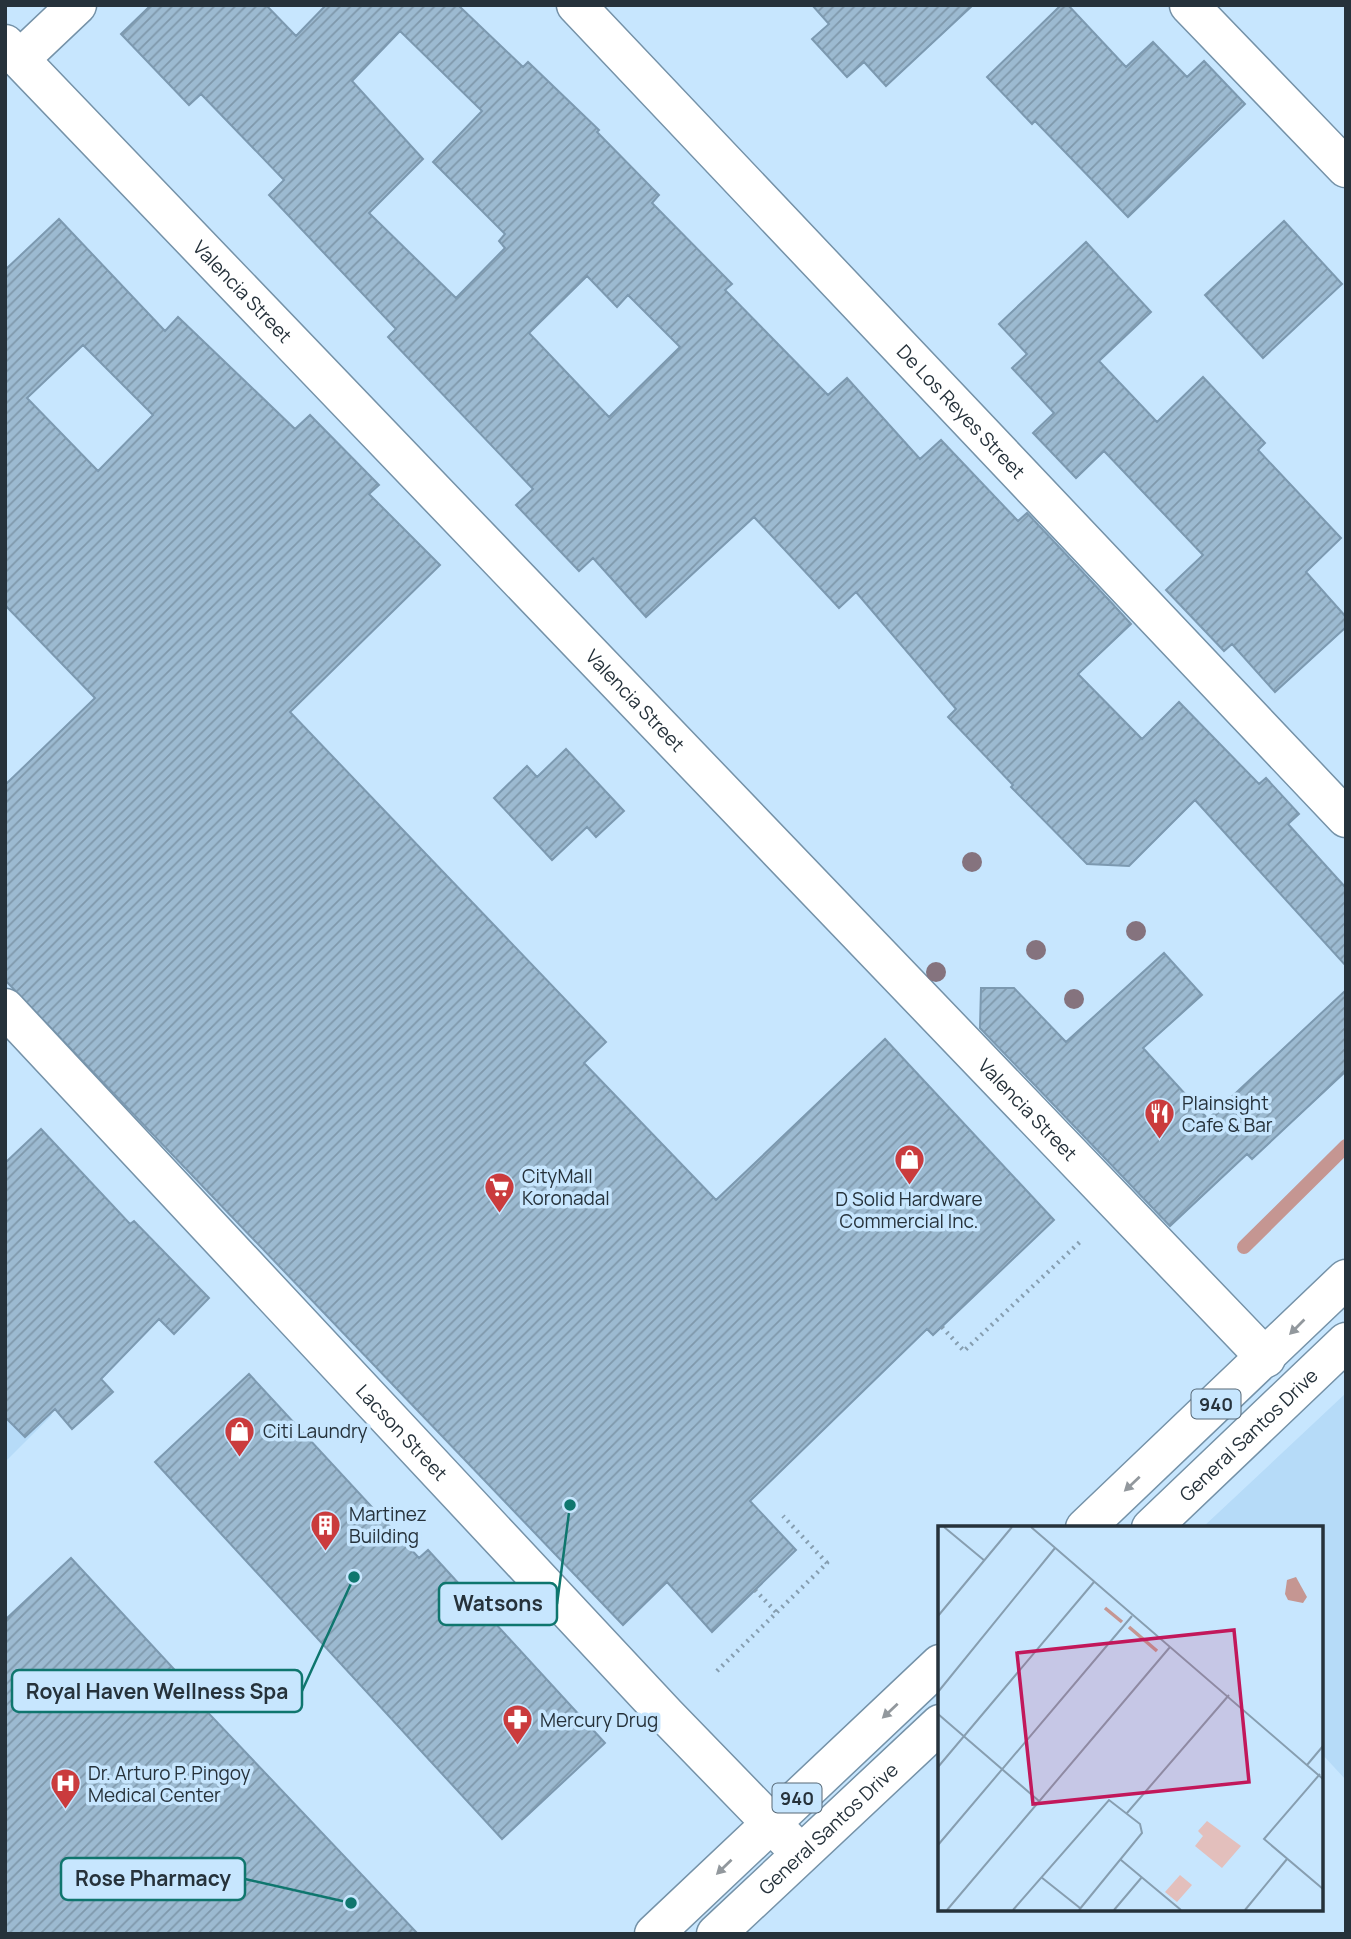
<svg xmlns="http://www.w3.org/2000/svg" width="1351" height="1939" font-family="Manrope,sans-serif">
  <defs>
    <pattern id="building-hatch" width="6" height="6" patternUnits="userSpaceOnUse" patternTransform="scale(1.75)"><rect width="6" height="6" fill="#9cbad1"/><path d="M-1 1l2-2M0 6l6-6M5 7l2-2" fill="none" stroke="#7f98ab"/></pattern>
  </defs>
  <rect width="100%" height="100%" fill="#c7e6fe"/>
  <path fill="#b6dbf8" d="M5 1366 52 1415 5 1462Z
    M1346 1393V1780L1321 1753V1528H1202Z"/>
  <g fill="none" stroke-linecap="round" stroke-linejoin="round">
    <path stroke="#c59692" stroke-width="14" d="M1244 1247 1346 1146"/>
  </g>
  <path fill="url(#building-hatch)" stroke="#7c99b0" stroke-width="2" fill-rule="evenodd" d="M151 5H266L296 36 326 5H458L523 67 528 62 599 130 597 132 659 195 652 203 732 284 725 290 828 395 847 378 920 459 941 440 1018 521 1027 513 1109 600 1131 624 1078 674 1142 739 1179 702 1259 784 1266 778 1299 814 1288 824 1346 888V966L1195 800 1129 866 1087 864 1011 787 1013 785 948 717 956 709 856 592 839 608 754 517 646 617 593 558 579 571 516 505 533 489 388 337 396 329 269 195 284 180 201 94 189 105 121 34ZM400 31 482 111 433 162 505 234 499 241 505 248 456 298 369 213 423 159 352 81ZM587 276 617 307 628 295 680 347 609 417 529 333Z
    M812 5H973L886 86 864 62 847 77 812 39 829 24Z
    M1061 5H1068L1126 67 1153 42 1187 77 1204 61 1245 104 1128 217 1035 121 1032 124 987 77Z
    M59 219 165 331 178 317 295 429 310 415 379 485 369 494 440 565 290 712 606 1042 584 1063 716 1200 885 1039 1054 1220 933 1335 927 1329 750 1501 796 1550 712 1632 667 1582 623 1625 5 980V785L95 698 5 605V270ZM83 345 153 415 98 471 27 398Z
    M1284 221 1342 284 1263 358 1205 295Z
    M1086 242 1151 312 1099 361 1157 422 1203 377 1265 443 1258 450 1341 538 1306 572 1346 617V627L1275 692 1232 644 1224 651 1166 590 1203 555 1104 451 1076 478 1033 433 1054 413 1012 368 1027 354 999 324Z
    M566 749 624 811 596 837 587 827 552 860 494 798 527 766 537 777Z
    M1164 953 1202 995 1143 1048 1208 1119 1346 990V1071L1252 1159 1247 1154 1170 1226 980 1028 981 988H1014L1066 1042Z
    M41 1129 130 1224 134 1221 209 1298 174 1334 159 1319 101 1379 113 1392 72 1429 55 1409 25 1437 5 1417V1163Z
    M249 1374 419 1558 428 1550 605 1743 502 1839 155 1462Z
    M71 1558 199 1696 195 1699 418 1934H5V1620Z"/>
  <g fill="none" stroke-linecap="round" stroke-linejoin="round">
    <defs>
      <g id="minor">
        <path id="s1" d="M576 5 1346 818"/>
        <path d="M1189 5 1346 168"/>
        <path id="s2" d="M5 44 1266 1358"/>
        <path d="M20 59 77 5"/>
        <path id="s3" d="M5 1008 666 1715 800 1853"/>
      </g>
      <g id="trunk">
        <path d="M1085 1528 1346 1279"/>
        <path id="s4" d="M1151 1528 1346 1342"/>
        <path d="M654 1934 940 1664"/>
        <path id="s5" d="M716 1934 940 1724"/>
      </g>
    </defs>
    <use href="#minor" stroke="#7592a8" stroke-width="41"/>
    <use href="#trunk" stroke="#7592a8" stroke-width="41"/>
    <path stroke="#869eb0" stroke-width="4.5" stroke-dasharray="2 5" stroke-linecap="butt" d="M942 1327 964 1351 1083 1239
      M755 1590 777 1613
      M717 1671 827 1563 783 1516"/>
    <use href="#minor" stroke="#fff" stroke-width="38"/>
    <use href="#trunk" stroke="#fff" stroke-width="38"/>
  </g>
  <g fill="#85737e">
    <circle cx="972" cy="862" r="10"/>
    <circle cx="1136" cy="931" r="10"/>
    <circle cx="1036" cy="950" r="10"/>
    <circle cx="936" cy="972" r="10"/>
    <circle cx="1074" cy="999" r="10"/>
  </g>
  <defs><path id="oneway-solid" d="M-6-.8H1V-3.2L6.5 0L1 3.2V.8H-6Z" transform="scale(1.75)"/></defs>
  <g fill="#92989d">
    <use href="#oneway-solid" transform="translate(1297 1327) rotate(135)"/>
    <use href="#oneway-solid" transform="translate(1132 1484) rotate(137)"/>
    <use href="#oneway-solid" transform="translate(890 1711) rotate(137)"/>
    <use href="#oneway-solid" transform="translate(724 1867) rotate(136)"/>
  </g>
  <defs>
    <symbol id="restaurant-pin" viewBox="-11 -11 22 30"><path d="M0 17L-7.5 6A9.5 9.5 0 1 1 7.5 6Z" fill="#ca3b3d" stroke="#c7e6fe"/><path d="M-5-6h1v4h1v-4h1v4h1v-4h1v5L-1.5 .5V6h-2V.5L-5-1ZM5-6V6H3V1.5H1.5Q1.5-4 5-6Z" fill="#fff"/></symbol>
    <symbol id="shop-pin" viewBox="-11 -11 22 30"><path d="M0 17L-7.5 6A9.5 9.5 0 1 1 7.5 6Z" fill="#ca3b3d" stroke="#c7e6fe"/><path d="M-5-2.5h2.3a2.7 3.5 0 0 1 5.4 0H5L5.5 6h-11ZM-1.5-2.5h3a1.5 2.3 0 0 0-3 0Z" fill="#fff"/></symbol>
    <symbol id="supermarket-pin" viewBox="-11 -11 22 30"><path d="M0 17L-7.5 6A9.5 9.5 0 1 1 7.5 6Z" fill="#ca3b3d" stroke="#c7e6fe"/><path d="M-6-5.5h2.5l.6 2H6L4.5 2H-2.5L-4.4-4H-6ZM-1.5 3.2a1.3 1.3 0 1 0 .1 0ZM3 3.2a1.3 1.3 0 1 0 .1 0Z" fill="#fff"/></symbol>
    <symbol id="building-pin" viewBox="-11 -11 22 30"><path d="M0 17L-7.5 6A9.5 9.5 0 1 1 7.5 6Z" fill="#ca3b3d" stroke="#c7e6fe"/><path d="M-4-6H4V6H1V3H-1V6H-4ZM-2.5-4.3h1.7v1.8h-1.7ZM.8-4.3h1.7v1.8H.8ZM-2.5-1h1.7V.8h-1.7ZM.8-1h1.7V.8H.8Z" fill="#fff"/></symbol>
    <symbol id="pharmacy-pin" viewBox="-11 -11 22 30"><path d="M0 17L-7.5 6A9.5 9.5 0 1 1 7.5 6Z" fill="#ca3b3d" stroke="#c7e6fe"/><path d="M-2-6h4v4h4v4h-4v4h-4v-4h-4v-4h4Z" fill="#fff"/></symbol>
    <symbol id="hospital-pin" viewBox="-11 -11 22 30"><path d="M0 17L-7.5 6A9.5 9.5 0 1 1 7.5 6Z" fill="#ca3b3d" stroke="#c7e6fe"/><path d="M-5-5h3v3.5h4V-5h3V5h-3V1.5h-4V5h-3Z" fill="#fff"/></symbol>
  </defs>
  <g fill-rule="evenodd">
    <use href="#restaurant-pin" x="1142" y="1096" width="35" height="47"/>
    <use href="#shop-pin" x="892" y="1142" width="35" height="47"/>
    <use href="#supermarket-pin" x="482" y="1170" width="35" height="47"/>
    <use href="#shop-pin" x="222" y="1414" width="35" height="47"/>
    <use href="#building-pin" x="308" y="1508" width="35" height="47"/>
    <use href="#pharmacy-pin" x="500" y="1702" width="35" height="47"/>
    <use href="#hospital-pin" x="48" y="1766" width="35" height="47"/>
  </g>
  <g text-anchor="middle" dominant-baseline="central" stroke-width="7" stroke-linejoin="round" paint-order="stroke">
    <g fill="#c7e6fe" stroke="#566876" stroke-width="2">
      <rect x="1191.5" y="1389.5" width="49" height="29" rx="5"/>
      <rect x="772.5" y="1783.5" width="49" height="29" rx="5"/>
    </g>
    <g font-size="18" font-weight="bold" fill="#26323b">
      <text x="1216" y="1404">940</text>
      <text x="797" y="1798">940</text>
    </g>
    <g font-size="19" fill="#26323b" stroke="#c7e6fe">
      <text stroke="none"><textPath href="#s2" startOffset="343">Valencia Street</textPath></text>
      <text stroke="none"><textPath href="#s1" startOffset="560">De Los Reyes Street</textPath></text>
      <text stroke="none"><textPath href="#s2" startOffset="910">Valencia Street</textPath></text>
      <text stroke="none"><textPath href="#s2" startOffset="1477">Valencia Street</textPath></text>
      <text stroke="none"><textPath href="#s3" startOffset="581">Lacson Street</textPath></text>
      <text stroke="none"><textPath href="#s4" startOffset="135">General Santos Drive</textPath></text>
      <text stroke="none"><textPath href="#s5" startOffset="154">General Santos Drive</textPath></text>
    </g>
    <g font-size="19" fill="#26323b" stroke="#c7e6fe" text-anchor="start">
      <text x="1182" y="1103">Plainsight<tspan x="1182" dy="22">Cafe &amp; Bar</tspan></text>
      <text x="522" y="1176">CityMall<tspan x="522" dy="22">Koronadal</tspan></text>
      <text x="909" y="1199" text-anchor="middle">D Solid Hardware<tspan x="909" dy="22">Commercial Inc.</tspan></text>
      <text x="263" y="1431">Citi Laundry</text>
      <text x="349" y="1514">Martinez<tspan x="349" dy="22">Building</tspan></text>
      <text x="540" y="1720">Mercury Drug</text>
      <text x="88" y="1773">Dr. Arturo P. Pingoy<tspan x="88" dy="22">Medical Center</tspan></text>
    </g>
  </g>
  <g transform="translate(938 1526)">
    <rect width="385" height="385" fill="#c7e6fe"/>
    <path d="M269 295 303 320 284 342 257 320 265 310 260 305Z" fill="#e3bfbc"/>
    <path d="M242 349 254 359 239 376 227 366Z" fill="#e3bfbc"/>
    <path d="M358 51 369 71 365 77 350 74 347 68 349 54Z" fill="#c59692"/>
    <path fill="none" stroke="#c59692" stroke-width="3.5" d="M167 82 184 96M191 101 219 125"/>
    <path fill="none" stroke="#879eb0" stroke-width="2" d="M6 1 47 35M93 1 385 253M0 90 74 1M0 166 117 22M0 188 101 275M369 239 385 220M0 241 156 56M382 248 326 313 385 363M189 287 291 169M0 319 194 90M183 334 243 384M103 351 142 382M9 384 232 121M75 384 171 274 202 298 204 307 141 384M176 384 204 351M307 384 349 333"/>
    <path fill="#c2185b" fill-opacity="0.15" stroke="#c2185b" stroke-width="3.5" d="M296 104 311 256 95 278 79 127Z"/>
    <rect width="385" height="385" fill="none" stroke="#26323b" stroke-width="3.5"/>
  </g>
  <path fill="none" stroke="#0f766e" stroke-width="2.5" d="M570 1505L557 1604M354 1577L302 1691M351 1903L245 1879"/>
  <g fill="#0f766e" stroke="#c7e6fe" stroke-width="2.5">
    <circle cx="570" cy="1505" r="7"/>
    <circle cx="354" cy="1577" r="7"/>
    <circle cx="351" cy="1903" r="7"/>
  </g>
  <g fill="#c7e6fe" stroke="#0f766e" stroke-width="2.5">
    <rect x="439" y="1583" width="118" height="42" rx="7"/>
    <rect x="12" y="1670" width="290" height="42" rx="7"/>
    <rect x="61" y="1858" width="184" height="42" rx="7"/>
  </g>
  <g font-size="21" text-anchor="middle" font-weight="bold" fill="#26323b">
    <text x="498" y="1611">Watsons</text>
    <text x="157" y="1699">Royal Haven Wellness Spa</text>
    <text x="153" y="1886">Rose Pharmacy</text>
  </g>
  <rect width="1351" height="1939" fill="none" stroke="#26323b" stroke-width="14"/>
</svg>
